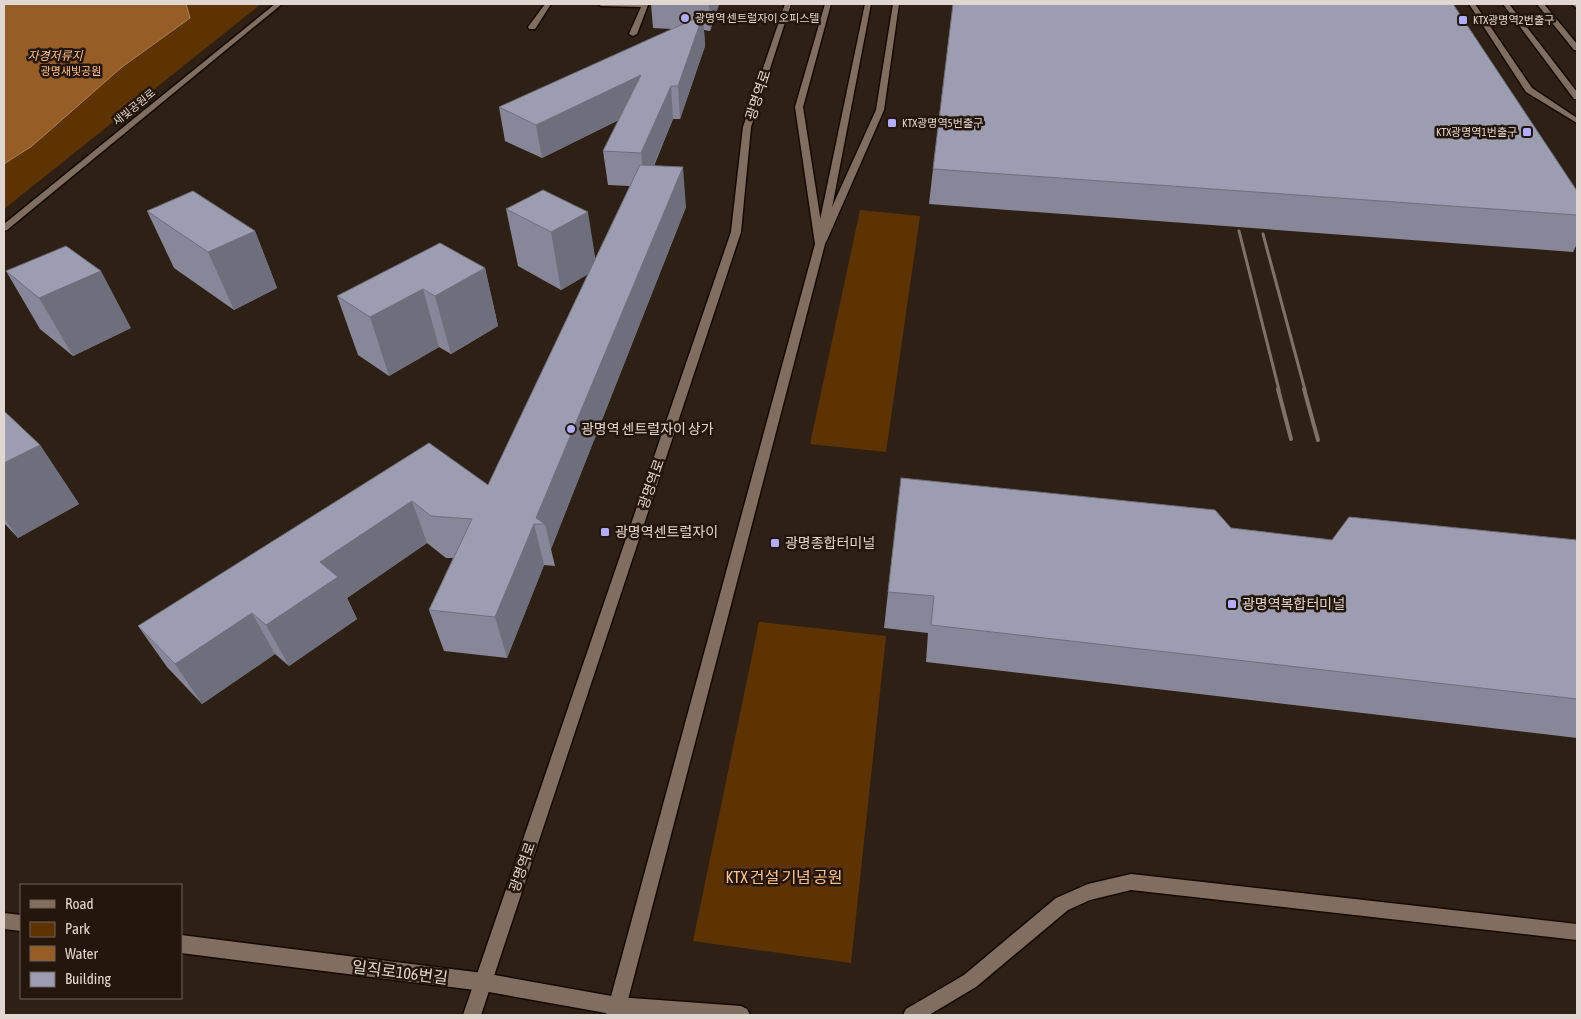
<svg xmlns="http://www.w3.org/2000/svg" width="1581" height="1019" font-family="'Asap Condensed','Noto Sans KR',sans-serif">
  <rect width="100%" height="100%" fill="#2e2014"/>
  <path fill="#5e3304" d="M4 4H261L4 209Z
    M860 210 920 216 886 452 810 444Z
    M759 622 886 636 851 963 693 941Z"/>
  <path fill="#965d27" stroke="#ac825a" d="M4 4H186L190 18 122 67 32 146 4 164Z"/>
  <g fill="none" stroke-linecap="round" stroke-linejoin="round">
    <defs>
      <path id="service" d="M545 4H551L535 29H529L528 27Z
        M598 4H648V5L637 34 633 36 629 34 641 7 601 6Z
        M825 4H831L803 107 822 229 876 110 893 4H899L884 110 827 240 823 246 820 247 815 244 795 107Z
        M1469 4H1475L1532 88 1577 118V123L1526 92Z
        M1537 4H1544L1577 44V50H1574Z
        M1131 874 1577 924V940L1131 890 1090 900 1068 910 976 987 929 1015H903L906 1009 964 975 1056 898 1088 884Z
        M617 997 741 1006 747 1009 750 1015H617L611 1012 608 1006 611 1000Z"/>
      <path id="pedestrian" d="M1572 4H1577V8L1575 7Z"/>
      <path id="minor" d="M4 913 21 915V931L4 929Z
        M181 935 483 973 617 997 623 1000 626 1006 623 1012 617 1015 483 991 181 953Z"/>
      <path id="tertiary" d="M275 4H282L7 230 4 231V224Z
        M785 4H791L751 127 741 232 481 1015H463L731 232 743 127Z
        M865 4H871L825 244 624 1015H606L815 244Z
        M1503 4H1509L1577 92V99H1574Z"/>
    </defs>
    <use href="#service" stroke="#150902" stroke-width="3"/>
    <use href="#pedestrian" stroke="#150902" stroke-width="3"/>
    <use href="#minor" stroke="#150902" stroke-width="3"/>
    <use href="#tertiary" stroke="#150902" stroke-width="3"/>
    <use href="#service" fill="#806f61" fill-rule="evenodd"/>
    <use href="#pedestrian" fill="#806f61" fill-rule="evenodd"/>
    <use href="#minor" fill="#806f61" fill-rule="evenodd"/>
    <use href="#tertiary" fill="#806f61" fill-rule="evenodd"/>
    <path stroke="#7f7369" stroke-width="3" d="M1239 231 1279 390
      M1263 234 1305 390"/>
    <path stroke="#7f7369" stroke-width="4" d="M1278 389 1291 439
      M1304 389 1318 440"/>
  </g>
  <path fill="#878799" d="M651 4H719L710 31 704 30 705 46 680 119H673L654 166 686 207 551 549 555 566 544 565 507 658 444 651 429 610 453 558H446L427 543 347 598 357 619 289 666 275 654 202 704 167 667 138 626 429 443 488 485 588 274 561 290 518 266 506 209 543 190 595 259 630 186 608 185 603 151 619 120 542 158 505 141 499 107 672 29 653 28Z
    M933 169 1577 191V244L1573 252 929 204Z
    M147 211 255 231 277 288 234 310 174 268Z
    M485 268 498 326 451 354 439 347 389 376 358 355 337 296Z
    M6 271 131 328 73 356 40 329Z
    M4 411 40 445 79 504 18 538 4 523Z
    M1231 528 1332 540H1577V738L926 662 928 633 884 628 888 592Z"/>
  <path fill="#6e6e7d" d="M709 4H719L710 31Z
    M703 15 705 46 680 119 678 86Z
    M641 75 644 107 542 158 536 125Z
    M671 86 673 119 644 187 641 153Z
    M683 167 686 207 551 549 545 524 536 518Z
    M588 212 597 269 561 290 551 232Z
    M255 231 277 288 234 310 208 252Z
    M485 268 498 326 451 354 435 296Z
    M101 271 131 328 73 356 39 298Z
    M423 289 439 347 389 376 370 317Z
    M40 445 79 504 18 538 4 518V463Z
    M412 501 427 543 347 598 357 619 289 666 266 625 320 562Z
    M534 524 544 565 507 658 495 617Z
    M252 613 275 654 202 704 175 664Z"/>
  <path fill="#9d9db2" stroke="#6e6e7d" d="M953 4H1453L1577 191V215L933 169Z
    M703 15 678 86H671L641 153 603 151 641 75 536 125 499 107Z
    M640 165 683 167 536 518 545 524H534L495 617 429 610 472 519 431 516 412 501 320 562 338 577 266 625 252 613 175 664 138 626 429 443 488 485Z
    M543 190 588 212 551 232 506 209Z
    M193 191 255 231 208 252 147 211Z
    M440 243 485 268 435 296 423 289 370 317 337 296Z
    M66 246 101 271 39 298 6 271Z
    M4 411 40 445 4 463Z
    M901 478 1215 510 1231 528 1332 540 1349 517 1577 540V699L931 625 934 596 888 592Z"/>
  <g fill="#b1adfa" stroke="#24160b" stroke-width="2">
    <circle cx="685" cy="18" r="5"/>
    <rect x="1458" y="15" width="10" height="10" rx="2.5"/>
    <rect x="887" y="118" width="10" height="10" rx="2.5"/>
    <rect x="1522" y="127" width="10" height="10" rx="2.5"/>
    <circle cx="571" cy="429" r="5"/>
    <rect x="600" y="527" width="10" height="10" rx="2.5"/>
    <rect x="770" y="538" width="10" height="10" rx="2.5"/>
    <rect x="1227" y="599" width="10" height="10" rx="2.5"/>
  </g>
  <g text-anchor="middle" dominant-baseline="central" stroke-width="5" stroke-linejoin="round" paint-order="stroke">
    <g font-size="11" fill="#e1d7d0" stroke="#24160b" text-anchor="start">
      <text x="695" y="18">광명역 센트럴자이 오피스텔</text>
      <text x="1473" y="20">KTX광명역2번출구</text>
      <text x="902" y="123">KTX광명역5번출구</text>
      <text x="1517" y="132" text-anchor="end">KTX광명역1번출구</text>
    </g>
    <g font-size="11" fill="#ffc392" stroke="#24160b">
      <text x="71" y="71">광명새빛공원</text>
    </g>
    <g font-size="11" fill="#e1d7d0" stroke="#24160b">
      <text transform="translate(134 107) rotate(-39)">새빛공원로</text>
    </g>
    <g font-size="12" font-style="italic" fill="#fcc190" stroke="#24160b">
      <text x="55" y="56">자경저류지</text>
    </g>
    <g font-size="14" fill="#e1d7d0" stroke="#24160b">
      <text transform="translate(758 95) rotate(-72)">광명역로</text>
      <text transform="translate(651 484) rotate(-71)">광명역로</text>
      <text transform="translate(522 867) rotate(-71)">광명역로</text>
    </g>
    <g font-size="14" fill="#e1d7d0" stroke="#24160b" text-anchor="start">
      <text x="581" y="429">광명역 센트럴자이 상가</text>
      <text x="615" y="532">광명역센트럴자이</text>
      <text x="785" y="543">광명종합터미널</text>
      <text x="1242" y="604">광명역복합터미널</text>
    </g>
    <g font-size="16" fill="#ffc392" stroke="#24160b">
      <text x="784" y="877">KTX 건설 기념 공원</text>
    </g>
    <g font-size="16" fill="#e1d7d0" stroke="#24160b">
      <text transform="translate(400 972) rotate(7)">일직로106번길</text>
    </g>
  </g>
  <rect width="1581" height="1019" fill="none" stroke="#e1d7d0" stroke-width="10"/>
  <rect x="20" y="884" width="162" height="115" fill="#24160b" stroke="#70635a"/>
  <rect x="30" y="900" width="25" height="8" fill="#806f61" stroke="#70635a"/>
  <text x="65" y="909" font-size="15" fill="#e1d7d0">Road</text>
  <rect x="30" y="922" width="25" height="15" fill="#5e3304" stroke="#70635a"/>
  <text x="65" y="934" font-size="15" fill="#e1d7d0">Park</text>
  <rect x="30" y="946" width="25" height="15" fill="#965d27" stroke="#70635a"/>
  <text x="65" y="959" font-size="15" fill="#e1d7d0">Water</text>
  <rect x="30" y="972" width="25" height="15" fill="#9d9db2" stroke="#70635a"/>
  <text x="65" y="984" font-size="15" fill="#e1d7d0">Building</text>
</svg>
